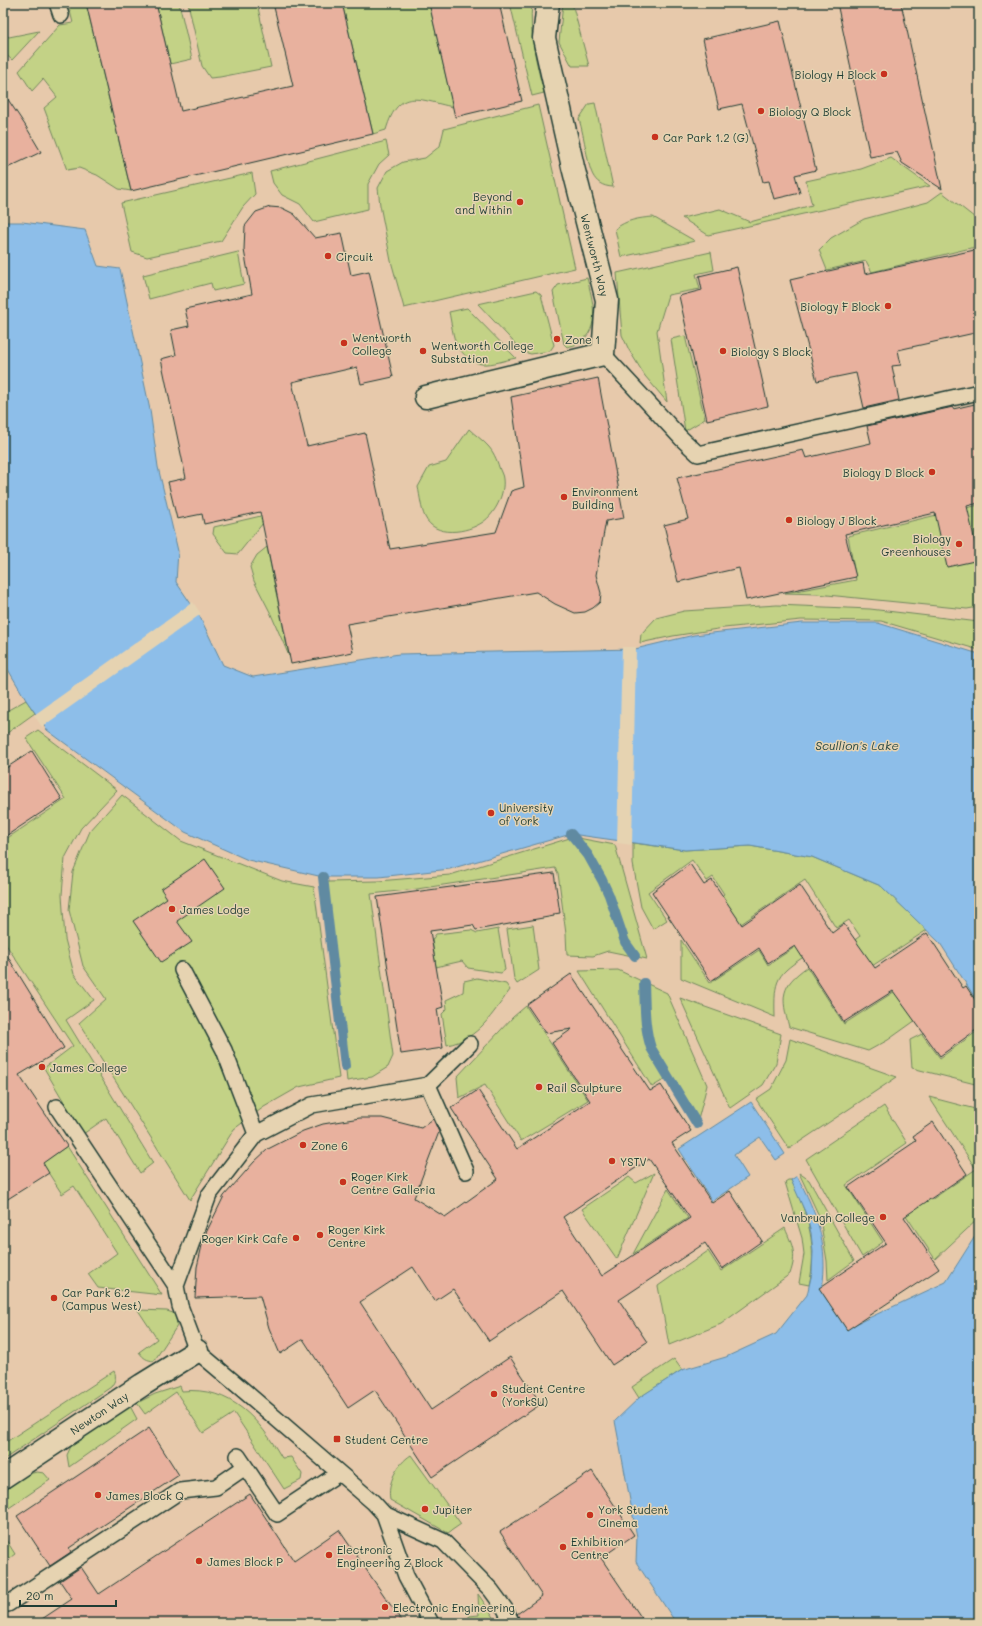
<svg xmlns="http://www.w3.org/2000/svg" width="982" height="1626" font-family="Mali,sans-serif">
  <rect width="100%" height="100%" fill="#e6d3b1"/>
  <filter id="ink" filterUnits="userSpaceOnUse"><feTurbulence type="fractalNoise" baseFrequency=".025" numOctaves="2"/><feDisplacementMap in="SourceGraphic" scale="8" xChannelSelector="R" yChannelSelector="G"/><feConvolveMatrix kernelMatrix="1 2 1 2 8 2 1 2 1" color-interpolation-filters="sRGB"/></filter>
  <g filter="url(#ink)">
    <path fill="#e7c9ab" d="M3 3H979V1623H3Z"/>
    <path fill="#c3d286" stroke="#71885d" d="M68 3H86L131 191 119 189 97 175 79 168 67 170 44 108 57 97 43 79 32 91 19 71 60 25 73 23Z
      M156 3H179L192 59 170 64Z
      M188 3H257L271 67 220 77 210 78 202 66Z
      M342 3H429L453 107C419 100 399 86 386 130L373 134Z
      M510 3H532C529 34 536 62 544 93L532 96Z
      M563 3H572L589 66H572L559 42Z
      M39 31 12 60 3 52V34L9 37Z
      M595 103 613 187C591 186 590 168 586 150 584 140 582 129 579 119L589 104Z
      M538 105 575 268 404 308 391 261 380 205 378 188 387 171 403 162 425 158 440 146 444 129Z
      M386 141 389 155 379 164 368 184V209L314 222 300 204 282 195 273 183 270 171Z
      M891 158 930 186 708 235 682 218 720 209 750 222 812 205 806 181 861 169Z
      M252 173 255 194 243 207 221 241 147 257 132 252 121 203Z
      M942 192 979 221V246L872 272 866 261 827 270 819 250 831 238 864 219 928 202Z
      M653 217 695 241 621 257 615 229C626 220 639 218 653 217Z
      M238 252 244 284 213 291 211 283 149 299 143 275Z
      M711 252 714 270 696 274 700 289 668 295 657 331 667 402 645 376 629 350 622 335 617 273Z
      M587 278C592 299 602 328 579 343 576 345 571 346 567 347L564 344 553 292 558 285Z
      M536 291 541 295 554 345 550 351 531 354 523 352 478 304Z
      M467 308 516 358C505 360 493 365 482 364 474 364 461 353 457 346 453 338 451 321 449 312Z
      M685 336 705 419 685 431 671 339Z
      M469 429C475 435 483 440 488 446 493 451 497 460 499 467 500 471 503 475 503 479 505 494 495 514 483 522 467 533 435 538 425 517 421 509 420 496 418 487L429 467 446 462Z
      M979 505V607L967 609 817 594 785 593 856 580 848 536Z
      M265 515 263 523 238 554 227 553 213 534 214 527Z
      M267 547 289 656 270 612 254 581 250 567 257 555Z
      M777 605 870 609 979 622V650L881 621 801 620 724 628 673 636 640 643 641 634 656 618 684 611Z
      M26 700 35 713 3 736V713Z
      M38 730 117 790 81 828 65 858 62 895 65 939 74 974 94 1000 66 1020 153 1163 140 1173 106 1118 83 1134 44 1068 73 1046 3 940V841L66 799 26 738Z
      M122 795 181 841 282 881 314 887 339 1078 299 1087 264 1107 234 1129 190 1200 79 1023 106 999 83 966 69 910 73 872 90 831Z
      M573 837 615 845 647 959 608 951 593 956 567 955 566 934 558 873 555 868 417 889 371 894 393 1056 388 1067 372 1077 347 1081 327 882 378 881 450 875Z
      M633 843 685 850 750 846 812 857 881 886 927 930 869 968 852 942 860 936 849 920 836 928 805 880 738 926 719 898 724 894 713 877 707 881 692 860 648 892 667 920 653 929 641 907 633 864Z
      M533 925 539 970 517 984 514 979 507 929Z
      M498 929 505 970 501 973 468 968 462 961 436 967 432 940 436 934 471 930 477 933Z
      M681 940 710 983 759 950 768 965 801 943 808 954C776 975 774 978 775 1017L681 978Z
      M807 967 844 1024 903 986 923 1015 888 1040 868 1051 789 1027C781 997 780 986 807 967Z
      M618 970 667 993 707 1085 697 1124 667 1078 652 1087 579 971Z
      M477 978 506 984 510 990C492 1014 479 1039 447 1045L442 1014 447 1009 446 1000 463 992 464 981Z
      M680 998 781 1034 776 1063 763 1085 730 1108Z
      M526 1006 588 1100 521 1141 485 1085 459 1098 457 1077 513 1017Z
      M979 1030V1085L912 1068 910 1040 922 1034 940 1058Z
      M790 1039 897 1077 789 1149 756 1099 771 1089 786 1060Z
      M929 1097 979 1110V1218L935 1259 901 1208 926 1192 931 1200 976 1169Z
      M884 1106 907 1143 846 1185 883 1242 862 1257 806 1159Z
      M67 1146 162 1295 98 1288 88 1274 117 1253 74 1186 62 1194 42 1163Z
      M654 1173 617 1259 582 1209 629 1177 636 1183Z
      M799 1173 809 1180 854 1261 828 1280 827 1261 820 1218Z
      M788 1180H791C808 1213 818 1248 809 1285L799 1283 804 1254 802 1238 785 1182Z
      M668 1189 688 1218 633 1254Z
      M785 1228C793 1247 797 1254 790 1274L721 1324 669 1345 658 1286 708 1251 721 1271Z
      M138 1310 167 1311 173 1313 176 1317 177 1326 154 1361C147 1360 144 1359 139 1352L157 1339Z
      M674 1359 682 1370 639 1398 632 1387Z
      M114 1371C117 1377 115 1381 111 1387L3 1460V1444Z
      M180 1386 182 1391C231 1386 260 1420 282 1458L291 1457 302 1474 301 1480 284 1489 234 1413 203 1433 176 1392 145 1414 137 1403 155 1394Z
      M130 1406 137 1419 69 1467 67 1455 72 1444Z
      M411 1455 461 1524 448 1533 390 1500C387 1483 397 1464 411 1455Z
      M37 1472 44 1473 50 1480 3 1512V1494C12 1484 24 1474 37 1472Z
      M3 1535 15 1554 3 1563Z
      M478 1594 498 1623H469V1616L479 1615Z"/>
    <path fill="#8dbee9" stroke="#618aa1" d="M3 222H22L85 230 98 266 120 269 150 410 158 467 178 551 176 582 200 617 223 665 253 677 399 654 635 649 694 635 802 623H878L979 654V1004L940 943 881 886 812 857 750 846 685 850 571 834 450 869 379 877H323L248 860 185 832 47 730 26 700 3 661Z
      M751 1102 785 1154 776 1160 760 1137 734 1155 748 1177 712 1201 679 1149Z
      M797 1176C817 1213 829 1246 822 1289L847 1328 946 1282 979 1230V1623H676L636 1562 637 1537 615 1421 640 1397 682 1370 726 1357 776 1334 807 1295 812 1273 813 1252 811 1233 806 1214 791 1180Z"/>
    <path fill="#e6d3b1" d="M193 602 201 614 42 727 34 715Z
      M622 647H636L632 845 617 843Z"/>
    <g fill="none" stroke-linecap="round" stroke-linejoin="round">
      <path stroke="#618aa1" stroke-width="10" d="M571 834 588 855 602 880 609 895 625 942 635 956
        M323 877 345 1066
        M644 983C645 1005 644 1027 651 1048L697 1124"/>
    </g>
    <path fill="#e8b19e" stroke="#1f3d34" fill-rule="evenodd" d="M86 3H156L181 111 293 86 273 3H342L373 134 131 191Z
      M429 3H499L522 101 455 117Z
      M837 3H901L942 189 902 163 897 152 870 157Z
      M780 21 816 170 795 175 800 193 774 199 769 181 763 182 742 104 719 109 703 39Z
      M3 92 25 125 41 152 3 170Z
      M270 207 282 208 294 214 315 238 342 233 351 275 369 271 393 377 361 384 357 367 292 382 307 446 365 433 390 549 496 532 511 491 524 487 511 397 598 378 624 518 606 521 596 575 601 593 600 602 593 608 585 612 575 613 555 604 536 592 347 624 353 652 291 664 260 512 204 524 202 514 177 519 168 482 186 478 161 359 176 355 171 330 189 326 185 309 252 294 244 250 245 226 256 212Z
      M979 249V332L898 350 901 365 892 366 899 400 864 408 856 373 817 381 790 280 863 263 865 274Z
      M737 267 768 406 707 420 679 296 702 290 699 276Z
      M979 403V503L967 506 979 560 947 567 935 513 845 534 856 577 746 600 739 568 678 582 664 525 688 519 677 478 803 450 806 458 871 443 867 426 953 407V409Z
      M32 751 62 799 3 838V770Z
      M205 859 225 888 177 921 192 942 161 962 133 921 167 898 161 889Z
      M690 864 704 885 712 880 742 925 800 885 832 933 844 924 875 968 927 933 963 988 966 986 979 1006V1028L940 1056 893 991 844 1022 795 946 768 963 759 948 711 981 652 892Z
      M554 873 560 913 554 914V916L476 930 473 925 430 931 443 1007 437 1009 443 1048 401 1054 377 897Z
      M3 949 64 1048 19 1075 67 1146 43 1163 49 1173 3 1202Z
      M571 974 650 1091 661 1085 691 1131 672 1143 712 1203 730 1191 762 1241 722 1269 705 1243 619 1300 647 1342 612 1365 563 1291 489 1341 453 1289 435 1301 413 1267 360 1302 431 1410 510 1357 541 1404 432 1477 375 1390 348 1408 303 1339 280 1354 269 1328 260 1296 195 1298 197 1267 204 1237 224 1196 254 1162 268 1149 303 1131 323 1124 360 1118H382L421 1128 433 1119 439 1132 414 1198 445 1217 498 1179 451 1108 478 1090 517 1149 590 1101 552 1043 572 1029 546 1033 527 1005ZM649 1159 690 1218 602 1276 563 1217Z
      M933 1122 967 1174 904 1217 939 1269 847 1330 819 1288 886 1243 848 1187 916 1141 913 1136Z
      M149 1428 179 1475 69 1548 71 1552 50 1566 17 1516Z
      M592 1471 634 1535 601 1558 645 1623H521L517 1614 542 1596 500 1532Z
      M250 1494 294 1561 339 1530 403 1623H36L72 1599 60 1581 81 1567 99 1594Z"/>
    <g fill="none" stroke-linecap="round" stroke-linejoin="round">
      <defs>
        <path id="service" d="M57 3 61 15
          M603 354 681 438 698 454 979 392
          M182 970 224 1050 256 1134
          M470 1044 428 1085 312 1105 256 1134 209 1195 176 1286 180 1306 197 1351 242 1389 373 1502 384 1514 443 1541 491 1590 505 1609 512 1623
          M428 1085 466 1171
          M57 1107 176 1286
          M238 1456 277 1514 339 1473
          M384 1514 406 1576 431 1623
          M8 1604 180 1491 216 1487 245 1467"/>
        <path id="minor" d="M426 397 603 354 607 300 573 167 544 38 548 3
          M3 1477 142 1385 197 1351"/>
      </defs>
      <use href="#service" stroke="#1f3d34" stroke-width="18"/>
      <use href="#minor" stroke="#1f3d34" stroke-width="25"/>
      <use href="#service" stroke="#e6d3b1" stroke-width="15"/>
      <use href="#minor" stroke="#e6d3b1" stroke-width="22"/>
    </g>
  </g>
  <g fill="#c8321e" stroke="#e6d3b1" stroke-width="1.5">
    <circle cx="884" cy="74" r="4"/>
    <circle cx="761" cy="111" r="4"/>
    <circle cx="655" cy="137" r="4"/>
    <circle cx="520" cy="202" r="4"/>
    <circle cx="328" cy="256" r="4"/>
    <circle cx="888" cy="306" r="4"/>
    <circle cx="557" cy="339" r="4"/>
    <circle cx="344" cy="343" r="4"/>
    <circle cx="423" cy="351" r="4"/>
    <circle cx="723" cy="351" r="4"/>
    <circle cx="932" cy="472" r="4"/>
    <circle cx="564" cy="497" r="4"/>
    <circle cx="789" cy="520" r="4"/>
    <circle cx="959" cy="544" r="4"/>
    <circle cx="491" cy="813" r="4"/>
    <circle cx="172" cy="909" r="4"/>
    <circle cx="42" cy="1067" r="4"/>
    <circle cx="539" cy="1087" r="4"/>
    <circle cx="303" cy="1145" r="4"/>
    <circle cx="612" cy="1161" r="4"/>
    <circle cx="343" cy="1182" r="4"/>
    <circle cx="883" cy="1217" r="4"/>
    <circle cx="320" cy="1235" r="4"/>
    <circle cx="296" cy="1238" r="4"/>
    <circle cx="54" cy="1298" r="4"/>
    <circle cx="494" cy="1394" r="4"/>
    <rect x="333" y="1435" width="8" height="8" rx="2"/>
    <circle cx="98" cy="1495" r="4"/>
    <circle cx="425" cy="1509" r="4"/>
    <circle cx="590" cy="1515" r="4"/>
    <circle cx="563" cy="1547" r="4"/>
    <circle cx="329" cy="1555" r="4"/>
    <circle cx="199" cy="1561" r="4"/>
    <circle cx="385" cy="1607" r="4"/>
  </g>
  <g text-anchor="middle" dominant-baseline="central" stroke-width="3" stroke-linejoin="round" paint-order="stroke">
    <g font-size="11" fill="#1f3d34" stroke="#e6d3b1" text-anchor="start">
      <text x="876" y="74" text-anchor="end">Biology H Block</text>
      <text x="769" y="111">Biology Q Block</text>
      <text x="663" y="137">Car Park 1.2 (G)</text>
      <text x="512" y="196" text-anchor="end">Beyond<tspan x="512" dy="13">and Within</tspan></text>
      <text x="336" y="256">Circuit</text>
      <text x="880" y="306" text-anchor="end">Biology F Block</text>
      <text x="352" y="337">Wentworth<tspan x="352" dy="13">College</tspan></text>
      <text x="565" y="339">Zone 1</text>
      <text x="431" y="345">Wentworth College<tspan x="431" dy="13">Substation</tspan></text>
      <text x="731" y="351">Biology S Block</text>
      <text x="924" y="472" text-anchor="end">Biology D Block</text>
      <text x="572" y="491">Environment<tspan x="572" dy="13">Building</tspan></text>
      <text x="797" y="520">Biology J Block</text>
      <text x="951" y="538" text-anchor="end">Biology<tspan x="951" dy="13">Greenhouses</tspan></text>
      <text x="499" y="807">University<tspan x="499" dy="13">of York</tspan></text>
      <text x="180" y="909">James Lodge</text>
      <text x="50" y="1067">James College</text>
      <text x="547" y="1087">Rail Sculpture</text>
      <text x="311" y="1145">Zone 6</text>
      <text x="620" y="1161">YSTV</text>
      <text x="351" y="1176">Roger Kirk<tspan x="351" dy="13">Centre Galleria</tspan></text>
      <text x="875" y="1217" text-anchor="end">Vanbrugh College</text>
      <text x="328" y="1229">Roger Kirk<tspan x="328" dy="13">Centre</tspan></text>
      <text x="288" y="1238" text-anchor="end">Roger Kirk Cafe</text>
      <text x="62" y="1292">Car Park 6.2<tspan x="62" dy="13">(Campus West)</tspan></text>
      <text x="502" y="1388">Student Centre<tspan x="502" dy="13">(YorkSU)</tspan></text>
      <text x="345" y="1439">Student Centre</text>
      <text x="106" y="1495">James Block Q</text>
      <text x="433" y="1509">Jupiter</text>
      <text x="598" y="1509">York Student<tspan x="598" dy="13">Cinema</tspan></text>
      <text x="571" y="1541">Exhibition<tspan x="571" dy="13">Centre</tspan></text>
      <text x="337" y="1549">Electronic<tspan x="337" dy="13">Engineering Z Block</tspan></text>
      <text x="207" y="1561">James Block P</text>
      <text x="393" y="1607">Electronic Engineering</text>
    </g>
    <g font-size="11" fill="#1f3d34" stroke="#e6d3b1">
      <text transform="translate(595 255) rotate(76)">Wentworth Way</text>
      <text transform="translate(99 1413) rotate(-34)">Newton Way</text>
    </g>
    <g font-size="12" font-style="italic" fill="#2a4a46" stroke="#e6d3b1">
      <text x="857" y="745">Scullion's Lake</text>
    </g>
  </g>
  <rect width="982" height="1626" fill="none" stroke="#e6d3b1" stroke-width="16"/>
  <rect x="8" y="8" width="966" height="1610" fill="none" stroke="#1f3d34" stroke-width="1.5" filter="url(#ink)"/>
  <path d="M20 1600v6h96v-6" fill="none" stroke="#1f3d34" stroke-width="2"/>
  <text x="26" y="1600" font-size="12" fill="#1f3d34" stroke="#e6d3b1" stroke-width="3" paint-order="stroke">20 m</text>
</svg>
